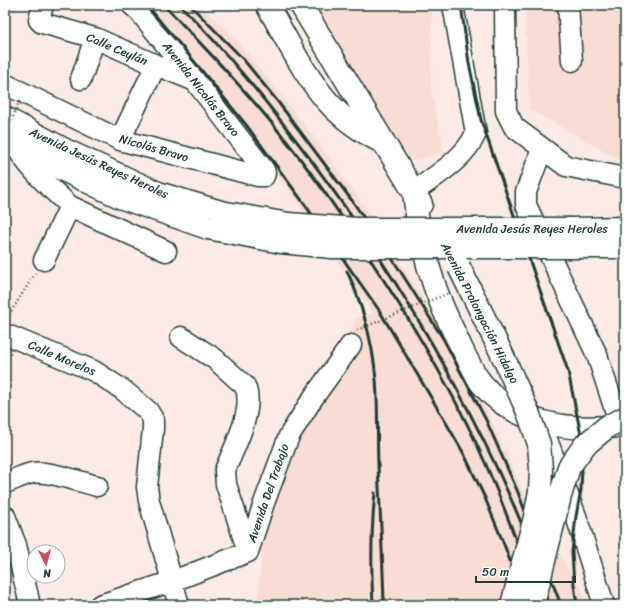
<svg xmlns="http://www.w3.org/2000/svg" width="630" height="610" font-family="Sriracha,sans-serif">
  <rect width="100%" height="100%" fill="#fbeae6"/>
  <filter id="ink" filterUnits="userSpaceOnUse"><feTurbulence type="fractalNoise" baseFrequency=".025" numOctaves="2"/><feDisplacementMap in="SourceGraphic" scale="8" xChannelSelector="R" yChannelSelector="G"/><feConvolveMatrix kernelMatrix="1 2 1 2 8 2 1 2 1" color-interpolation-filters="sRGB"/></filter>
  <g filter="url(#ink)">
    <path fill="#f9dcd4" d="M139 5H200L234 37 308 129 366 208 437 321 481 396 531 510 583 592 586 605H257L262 547 288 453 296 432 318 410 355 320 373 313 299 205 249 134 202 76Z
      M315 5H432L431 88 444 153 412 161 393 138Z
      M525 5H625V163L529 109Z"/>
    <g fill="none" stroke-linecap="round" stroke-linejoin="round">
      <defs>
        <path id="minor" d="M43 5 39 20 42 23 95 38 156 65 193 80
          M505 5 506 111 514 127 566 166 625 178
          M568 5 572 61
          M81 79 95 38
          M5 84 120 140 258 176H264L265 173 264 170 195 81 139 11 132 5
          M120 140 156 65
          M17 148C30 170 51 189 70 206L44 260
          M542 149 526 192V205L597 355 620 425
          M414 192C436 175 465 159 476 133L453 5
          M70 206 166 251
          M5 334 94 371 123 390 148 411 153 419V429L147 487 149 501 179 605
          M181 337 215 359 245 386C255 409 234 448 225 470L226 484 248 552
          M541 424 576 516 604 605
          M5 483C14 480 23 475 32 473 47 470 81 482 97 486
          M5 516 16 545 30 605
          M100 605 173 581 248 552 264 503 289 436 313 398 351 345"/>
        <path id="highway" d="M267 5C286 37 303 74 328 102 343 119 362 132 382 142
          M301 5 421 204
          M5 118 65 150 158 193 221 212
          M5 142 120 197 208 228
          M414 192C419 240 431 285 452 328 461 347 469 368 482 384 515 424 569 432 618 426
          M571 229 625 228
          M579 247H625"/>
      </defs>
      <use href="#minor" stroke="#1f3d34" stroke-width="23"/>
      <use href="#highway" stroke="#1f3d34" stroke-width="25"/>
      <path stroke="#1f3d34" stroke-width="2.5" stroke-dasharray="1 3" stroke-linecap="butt" d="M5 167 9 169 10 166
        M7 318 36 272"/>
      <use href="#minor" stroke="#fff" stroke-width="20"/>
      <use href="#highway" stroke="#fff" stroke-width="22"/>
      <path stroke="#1f3d34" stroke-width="3" d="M145 5 184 49 247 126 303 202 379 310 448 426 464 454 485 498 505 547 526 605
        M164 5C209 52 255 100 295 152 334 203 370 258 404 312 431 356 457 401 478 447 502 499 521 551 538 605
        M180 5C228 53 270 106 311 160 396 274 468 396 523 527 533 552 540 579 549 605
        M190 5 243 59 278 102 353 202 397 266 444 340 486 420 517 490 561 605
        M461 5 469 63 481 120 568 371 583 445 581 490 576 516 572 552 574 585 577 605
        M347 271C365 309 376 355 377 398 378 420 377 442 378 465 380 512 383 558 384 605
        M373 605C371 567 371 531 375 493"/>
      <defs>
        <path id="highway-bridge" d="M221 212 288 224 357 229H571
          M208 228 281 242 332 247H579
          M459 267 501 352 528 412 539 444 541 469 540 491 535 517 512 605
          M533 605 560 496 569 467 585 445 608 426 625 418"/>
      </defs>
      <use href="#highway-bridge" stroke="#1f3d34" stroke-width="25" stroke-linecap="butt"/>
      <path stroke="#1f3d34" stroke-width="2.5" stroke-dasharray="1 3" stroke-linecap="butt" d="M5 135 21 98
        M357 330 449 293"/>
      <use href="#highway-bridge" stroke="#fff" stroke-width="22"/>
    </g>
  </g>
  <g text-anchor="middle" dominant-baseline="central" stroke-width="3" stroke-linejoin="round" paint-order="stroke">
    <g font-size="12" fill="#1f3d34" stroke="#fff">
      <text transform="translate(117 49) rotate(23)">Calle Ceylán</text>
      <text transform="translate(201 89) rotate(52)">Avenida Nicolás Bravo</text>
      <text transform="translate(154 148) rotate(16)">Nicolás Bravo</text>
      <text transform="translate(99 163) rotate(25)">Avenida Jesús Reyes Heroles</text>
      <text x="532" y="229">Avenida Jesús Reyes Heroles</text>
      <text transform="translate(480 313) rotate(63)">Avenida Prolongación Hidalgo</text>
      <text transform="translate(62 358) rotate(23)">Calle Morelos</text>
      <text transform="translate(268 493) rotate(-71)">Avenida Del Trabajo</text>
    </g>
  </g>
  <rect width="630" height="610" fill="none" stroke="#fff" stroke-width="20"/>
  <rect x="10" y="10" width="610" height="590" fill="none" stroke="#1f3d34" stroke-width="1.5" filter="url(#ink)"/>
  <g transform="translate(46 564) rotate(174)"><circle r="19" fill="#ffffff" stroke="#a5b1ae"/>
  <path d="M0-3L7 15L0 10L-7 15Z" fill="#d1495b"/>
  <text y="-6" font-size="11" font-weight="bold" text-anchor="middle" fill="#1f3d34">N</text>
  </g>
  <path d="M476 576v6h99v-6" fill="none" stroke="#1f3d34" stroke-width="2"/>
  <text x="482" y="576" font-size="12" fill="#1f3d34" stroke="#ffffff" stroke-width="3" paint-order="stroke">50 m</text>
</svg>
